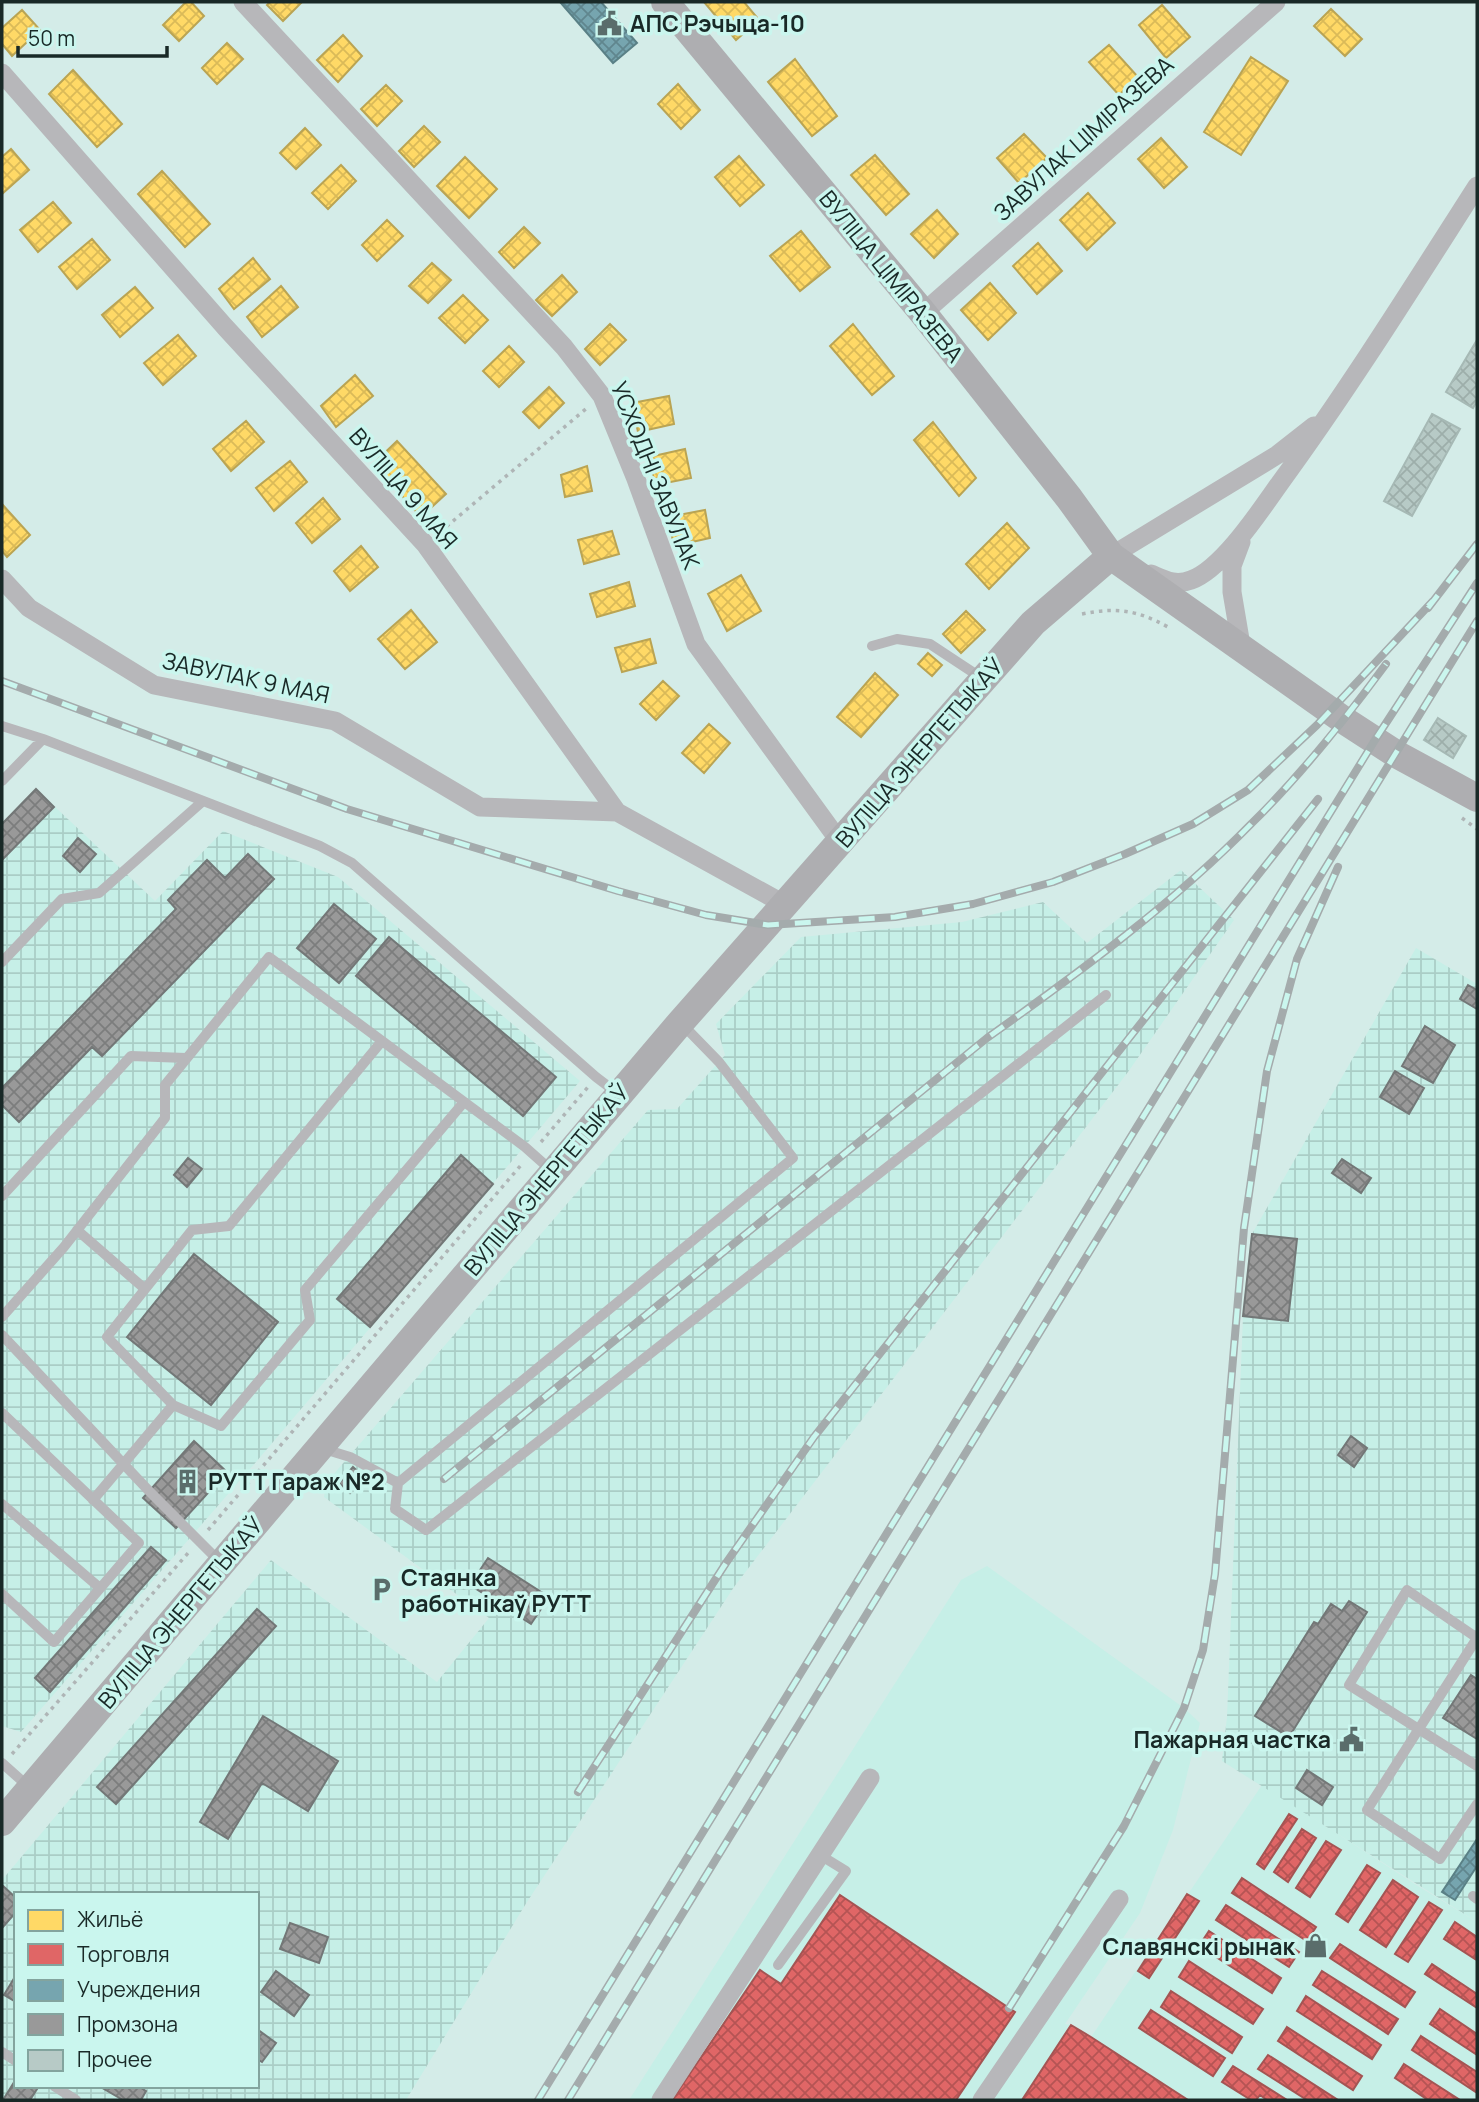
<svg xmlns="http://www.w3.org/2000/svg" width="1479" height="2102" font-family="Manrope,sans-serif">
  <defs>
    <pattern id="industrial-grid" width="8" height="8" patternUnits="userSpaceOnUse" patternTransform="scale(1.75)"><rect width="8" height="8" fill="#c6efe7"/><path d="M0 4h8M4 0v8" fill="none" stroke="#aacdc6"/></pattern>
    <pattern id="homes-cross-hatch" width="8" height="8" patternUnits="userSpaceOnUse" patternTransform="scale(1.75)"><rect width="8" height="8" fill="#ffd966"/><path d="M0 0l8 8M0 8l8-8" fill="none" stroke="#daba58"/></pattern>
    <pattern id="shops-cross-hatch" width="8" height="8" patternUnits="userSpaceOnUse" patternTransform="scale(1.75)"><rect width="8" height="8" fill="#e06666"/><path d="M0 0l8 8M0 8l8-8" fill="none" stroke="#b55454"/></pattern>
    <pattern id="public-cross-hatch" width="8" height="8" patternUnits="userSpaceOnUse" patternTransform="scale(1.75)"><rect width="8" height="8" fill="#76a5af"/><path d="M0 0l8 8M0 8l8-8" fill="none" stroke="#60868e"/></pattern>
    <pattern id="industry-cross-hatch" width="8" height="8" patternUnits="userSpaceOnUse" patternTransform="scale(1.75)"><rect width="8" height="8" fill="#999"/><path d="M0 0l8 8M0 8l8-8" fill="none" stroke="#7c7d7d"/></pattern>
    <pattern id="building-cross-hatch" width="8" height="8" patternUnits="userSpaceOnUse" patternTransform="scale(1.75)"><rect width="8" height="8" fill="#b7cac6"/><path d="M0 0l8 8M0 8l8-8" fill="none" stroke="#9daeaa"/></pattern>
  </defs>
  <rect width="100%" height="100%" fill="#d4ece8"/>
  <path fill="#c6efe7" d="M987 1566 1184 1708 1200 1723 1173 1830 1140 1913 1065 2024 1071 2025 1091 2037 1262 1785 1418 1886 1477 1922V2100H629L961 1580Z"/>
  <path fill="url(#industrial-grid)" fill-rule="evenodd" d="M36 789 155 901 223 831 338 877 580 1081 256 1462 21 1732 2 1726V824Z
    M1181 870 1234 920 1128 1072 734 1587 527 1902 406 2100H2V1880L271 1560 437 1682 489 1618 324 1497 326 1483 648 1110 677 1109 725 1055 716 1024 801 937 962 922 1043 902 1087 943ZM16 1894H257V2086H16Z
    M1416 948 1477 984V1922L1222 1761 1227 1717 1243 1316 1252 1234Z"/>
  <path fill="url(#homes-cross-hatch)" stroke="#baa453" stroke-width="2" d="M186 2H191L204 16 179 41 163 25Z
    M270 2H302L283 21 267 5Z
    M704 2H744L759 20 736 40Z
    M1162 5 1190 37 1166 58 1139 25Z
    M1331 9 1362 39 1345 56 1314 26Z
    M22 10 40 30 12 56 2 44V28Z
    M343 35 362 56 338 82 317 60Z
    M227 43 243 59 217 84 202 68Z
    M1109 45 1138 77 1119 95 1089 62Z
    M1251 57 1288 81 1241 155 1204 132Z
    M795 59 837 116 812 136 768 82Z
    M73 70 122 124 97 147 49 94Z
    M678 84 700 110 681 129 658 104Z
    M386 85 402 101 377 126 361 109Z
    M424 126 440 142 414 167 399 151Z
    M305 128 321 145 296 169 280 153Z
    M1024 134 1047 158 1019 183 997 158Z
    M1161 138 1187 167 1164 188 1138 159Z
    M11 149 29 170 2 194V157Z
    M875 155 909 194 886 215 851 175Z
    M739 156 764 185 740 206 715 177Z
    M465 157 497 189 469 218 437 186Z
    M341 165 356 181 328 209 312 193Z
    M162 171 210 224 185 247 138 194Z
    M1088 193 1115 223 1087 250 1060 220Z
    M53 202 71 223 38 252 20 230Z
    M937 210 958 234 934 258 911 234Z
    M387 220 403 236 377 261 362 245Z
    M524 227 540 243 514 268 499 252Z
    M801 231 830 267 800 291 770 256Z
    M92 239 110 260 77 289 59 267Z
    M1038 243 1062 271 1037 294 1013 266Z
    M253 258 270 279 234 309 219 289Z
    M432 263 451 280 428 303 409 286Z
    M562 275 577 292 552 316 536 300Z
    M990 283 1016 313 988 340 961 310Z
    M281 286 298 307 262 337 247 317Z
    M135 287 153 308 120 337 102 315Z
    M463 295 488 320 465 343 439 318Z
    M610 324 626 340 600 365 585 349Z
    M853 324 894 376 872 395 830 346Z
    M178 335 196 356 163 385 144 363Z
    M509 346 524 362 499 387 483 371Z
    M355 375 373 396 336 427 321 406Z
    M549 387 564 403 539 428 523 412Z
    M669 396 674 424 638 432 632 403Z
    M246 421 264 442 231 471 213 449Z
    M933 422 976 478 959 496 914 440Z
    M397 441 446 494 421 517 373 464Z
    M685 449 691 478 655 485 649 457Z
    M290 461 307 482 274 511 256 488Z
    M587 466 592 491 565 497 561 475Z
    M323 498 340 519 312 543 296 523Z
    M2 504 30 535 7 557 2 551Z
    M705 510 710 538 674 546 668 517Z
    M1007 523 1029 548 989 589 966 564Z
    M612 531 619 554 584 564 578 540Z
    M361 546 378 567 350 591 334 571Z
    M741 575 761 611 727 631 708 594Z
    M629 582 635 606 597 617 590 594Z
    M411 610 437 642 405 669 378 639Z
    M966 611 985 630 961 653 943 634Z
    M650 639 656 663 622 672 615 648Z
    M928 653 942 665 932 676 918 664Z
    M875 673 898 695 861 737 837 717Z
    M663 681 679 696 656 720 640 704Z
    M709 724 730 743 704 773 682 753Z"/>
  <path fill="url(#shops-cross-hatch)" stroke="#a45453" stroke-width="2" d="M1289 1814 1297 1819 1264 1869 1257 1864Z
    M1302 1829 1316 1838 1288 1882 1274 1872Z
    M1326 1841 1341 1850 1310 1897 1296 1888Z
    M1367 1865 1380 1873 1348 1922 1336 1914Z
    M1242 1878 1316 1927 1307 1941 1232 1893Z
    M1393 1880 1418 1897 1386 1947 1360 1930Z
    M1187 1894 1199 1901 1149 1978 1138 1971Z
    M840 1895 1015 2012 956 2100H672L760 1970 781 1984Z
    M1429 1902 1442 1910 1408 1962 1395 1954Z
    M1226 1905 1299 1952 1289 1967 1216 1920Z
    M1455 1922 1477 1937 1475 1959 1444 1939Z
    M1209 1931 1281 1978 1272 1993 1199 1946Z
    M1340 1944 1415 1992 1405 2007 1330 1958Z
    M1189 1961 1263 2009 1253 2024 1179 1977Z
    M1432 1964 1477 1994V2008L1425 1974Z
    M1322 1971 1398 2019 1388 2034 1313 1985Z
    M1171 1991 1242 2037 1232 2053 1161 2007Z
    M1306 1996 1381 2045 1372 2059 1297 2011Z
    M1440 2009 1477 2034V2055L1430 2024Z
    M1151 2010 1225 2058 1213 2076 1139 2028Z
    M1071 2025 1091 2037 1188 2100H1022Z
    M1287 2027 1362 2076 1353 2090 1278 2041Z
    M1421 2036 1477 2072V2093L1412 2050Z
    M1268 2055 1338 2100H1307L1258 2069Z
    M1404 2064 1460 2100H1428L1395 2078Z
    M1233 2066 1287 2100H1267L1260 2095 1256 2100H1251L1222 2082Z"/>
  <path fill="url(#public-cross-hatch)" stroke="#5a8086" stroke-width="2" d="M560 2H601L637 43 613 63Z
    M1477 1839V1866L1455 1900 1442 1892Z"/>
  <path fill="url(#industry-cross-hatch)" stroke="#737777" stroke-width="2" d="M36 789 54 807 2 860V824Z
    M78 838 96 854 80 872 63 856Z
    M248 854 274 879 102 1056 92 1047 19 1122 2 1105V1088L176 909 168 900 207 860 225 878Z
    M334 904 376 939 339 983 297 948Z
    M389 937 556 1077 523 1116 356 976Z
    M1468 985 1477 990V1009L1460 999Z
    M1425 1026 1455 1045 1433 1083 1402 1066Z
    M1395 1071 1424 1088 1409 1114 1380 1097Z
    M461 1155 493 1184 370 1327 337 1299Z
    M188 1158 202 1169 187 1187 174 1175Z
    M1342 1159 1371 1178 1361 1193 1332 1173Z
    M1252 1234 1297 1239 1288 1321 1243 1316Z
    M194 1254 278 1322 211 1405 127 1337Z
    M1351 1436 1367 1448 1354 1467 1338 1455Z
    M194 1441 227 1472 176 1528 143 1498Z
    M353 1467 364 1477 350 1493 339 1483Z
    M151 1547 166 1560 50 1692 35 1678Z
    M488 1558 549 1597 531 1624 470 1585Z
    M1349 1601 1367 1612 1289 1737 1255 1716 1314 1622 1318 1624 1331 1604 1342 1611Z
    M257 1609 276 1626 116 1804 97 1787Z
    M1471 1675 1477 1679V1739L1443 1718Z
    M263 1716 338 1761 308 1811 262 1783 228 1839 200 1822Z
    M1307 1770 1333 1787 1322 1805 1296 1788Z
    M2 1885 16 1898V1912L2 1928Z
    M290 1923 328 1937 319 1963 280 1949Z
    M276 1971 309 1995 294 2016 261 1992Z
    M16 1975V2002L4 1995Z
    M257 2029 276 2043 262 2062 257 2059Z
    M16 2079V2086H32L37 2089 30 2100H3Z
    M99 2086H138L146 2091 141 2100H123Z"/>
  <path fill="url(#building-cross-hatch)" stroke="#a6b9b5" stroke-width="2" d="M1477 340V401L1473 408 1446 392Z
    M1432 414 1460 429 1412 516 1384 501Z
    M1438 718 1466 736 1453 758 1424 740Z"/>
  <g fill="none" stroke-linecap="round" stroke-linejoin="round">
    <path stroke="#afb5b6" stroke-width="3.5" stroke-dasharray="3.5 5" stroke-linecap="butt" d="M440 532 587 408
      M1082 614C1117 607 1137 610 1168 627
      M1462 818 1477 829
      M541 1142 588 1087
      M208 1530 522 1164
      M12 1754 189 1552"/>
    <path stroke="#b7b7ba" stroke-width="10" d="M872 646 897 639 930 644 980 677
      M2 726 43 739 320 846 352 863 596 1077 617 1093
      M2 781 43 739
      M2 962 62 899 99 893 203 801
      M2 1196 131 1056 186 1058
      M77 1230 145 1289
      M2 1317 64 1247 165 1118V1085L269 957 525 1147 552 1171
      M2 1335 149 1491 219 1561
      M173 1405 107 1337 192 1230 229 1226 382 1041
      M2 1413 139 1543 54 1642 2 1594
      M324 1449 350 1457 398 1483 793 1158 719 1062 683 1025
      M398 1483 395 1509 426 1530 1106 995
      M93 1500 173 1405 221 1426 310 1320 305 1290 464 1102
      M2 1504 100 1588
      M1477 1638 1367 1810 1440 1859 1477 1804
      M1477 1638 1407 1590 1349 1685 1477 1766
      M2 1763 30 1788
      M1473 1896 1477 1899
      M778 1965 846 1871 820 1855
      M2 2052 16 2061
      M54 2086 76 2100"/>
    <path stroke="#b7b7ba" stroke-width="19" d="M243 2 564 347 602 396 636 479 696 644 840 842
      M2 73 225 327 425 544 617 812 784 904
      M923 313 1276 2
      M1241 542 1232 566V592L1242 651
      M1111 556 1277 455 1314 426
      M1151 574C1165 580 1175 586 1191 580 1222 569 1260 511 1280 483 1350 387 1413 286 1477 186
      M2 579 29 608 154 685 335 721 480 807 617 812
      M661 2100 870 1778
      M982 2100 1119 1899"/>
    <path stroke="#aeaeb1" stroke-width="28" d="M665 2 923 313 1069 498 1111 556 1342 719 1396 754 1477 798
      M2 1822 680 1023 1033 623 1111 556"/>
    <defs>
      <path id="rail" d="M1428 608 1477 544
        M2 681 347 809 618 891 706 915 768 925 895 917 973 904 1053 882 1125 854 1193 824 1248 790 1317 725 1433 601
        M444 1479 987 1038C1078 973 1173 904 1252 823 1299 777 1347 717 1386 664
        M578 1792 726 1563 814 1437 1318 799
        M1009 2008 1124 1826 1184 1708 1203 1650 1215 1574 1244 1228 1267 1071 1297 959 1338 867
        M538 2100 1375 740 1477 583
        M568 2100 1477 621"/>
    </defs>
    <use href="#rail" stroke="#a4abac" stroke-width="8"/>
    <use href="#rail" stroke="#caf6ee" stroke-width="5" stroke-dasharray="16" stroke-linecap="butt"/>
  </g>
  <defs>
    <symbol id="civic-bare" viewBox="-9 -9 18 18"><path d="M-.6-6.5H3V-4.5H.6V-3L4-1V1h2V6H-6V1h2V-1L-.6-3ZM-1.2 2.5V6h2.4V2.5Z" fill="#5a6d6b" stroke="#caf6ee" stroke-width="2.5" paint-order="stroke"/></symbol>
    <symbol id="building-bare" viewBox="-9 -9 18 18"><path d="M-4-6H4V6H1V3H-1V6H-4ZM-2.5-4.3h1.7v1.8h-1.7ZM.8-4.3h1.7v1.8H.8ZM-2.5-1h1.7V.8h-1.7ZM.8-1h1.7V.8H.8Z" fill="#5a6d6b" stroke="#caf6ee" stroke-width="2.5" paint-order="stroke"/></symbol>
    <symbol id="parking-bare" viewBox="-9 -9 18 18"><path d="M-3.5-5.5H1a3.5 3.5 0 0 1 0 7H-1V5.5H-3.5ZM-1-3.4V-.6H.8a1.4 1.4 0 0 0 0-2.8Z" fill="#5a6d6b" stroke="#caf6ee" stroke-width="2.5" paint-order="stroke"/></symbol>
    <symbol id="shop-bare" viewBox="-9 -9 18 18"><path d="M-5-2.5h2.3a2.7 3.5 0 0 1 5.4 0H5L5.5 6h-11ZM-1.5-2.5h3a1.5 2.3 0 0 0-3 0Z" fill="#5a6d6b" stroke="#caf6ee" stroke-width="2.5" paint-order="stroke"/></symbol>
  </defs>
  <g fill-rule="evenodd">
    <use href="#civic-bare" x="592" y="6" width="35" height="35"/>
    <use href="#building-bare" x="170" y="1464" width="35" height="35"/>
    <use href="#parking-bare" x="364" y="1572" width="35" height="35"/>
    <use href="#civic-bare" x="1334" y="1722" width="35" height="35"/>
    <use href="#shop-bare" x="1298" y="1928" width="35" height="35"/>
  </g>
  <g text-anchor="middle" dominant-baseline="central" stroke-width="7" stroke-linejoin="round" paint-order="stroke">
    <g font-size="23" font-weight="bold" fill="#192927" stroke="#caf6ee" text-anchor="start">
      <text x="630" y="23">АПС Рэчыца-10</text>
      <text x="208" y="1481">РУТТ Гараж №2</text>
      <text x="401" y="1577">Стаянка<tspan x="401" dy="26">работнікаў РУТТ</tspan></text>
      <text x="1331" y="1739" text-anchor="end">Пажарная частка</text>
      <text x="1295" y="1946" text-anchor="end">Славянскі рынак</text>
    </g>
    <g font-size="23" fill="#192927" stroke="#caf6ee">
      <text transform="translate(1083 138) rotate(-42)">ЗАВУЛАК ЦІМІРАЗЕВА</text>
      <text transform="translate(892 276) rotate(51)">ВУЛІЦА ЦІМІРАЗЕВА</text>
      <text transform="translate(656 475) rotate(68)">УСХОДНІ ЗАВУЛАК</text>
      <text transform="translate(404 488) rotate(49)">ВУЛІЦА 9 МАЯ</text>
      <text transform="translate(246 677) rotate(12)">ЗАВУЛАК 9 МАЯ</text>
      <text transform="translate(919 752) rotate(-49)">ВУЛІЦА ЭНЕРГЕТЫКАЎ</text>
      <text transform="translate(546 1179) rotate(-50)">ВУЛІЦА ЭНЕРГЕТЫКАЎ</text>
      <text transform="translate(180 1612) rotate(-50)">ВУЛІЦА ЭНЕРГЕТЫКАЎ</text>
    </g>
  </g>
  <rect width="1479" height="2102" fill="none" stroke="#192927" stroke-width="7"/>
  <rect x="14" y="1892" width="245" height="196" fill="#caf6ee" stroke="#83a49e" stroke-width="2"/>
  <rect x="28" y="1910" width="35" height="21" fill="#ffd966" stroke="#83a49e" stroke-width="2"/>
  <text x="77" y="1927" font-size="21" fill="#192927">Жильё</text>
  <rect x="28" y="1944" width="35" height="21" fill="#e06666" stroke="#83a49e" stroke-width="2"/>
  <text x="77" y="1962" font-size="21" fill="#192927">Торговля</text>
  <rect x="28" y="1980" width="35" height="21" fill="#76a5af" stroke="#83a49e" stroke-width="2"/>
  <text x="77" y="1997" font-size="21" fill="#192927">Учреждения</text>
  <rect x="28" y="2014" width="35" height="21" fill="#999999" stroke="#83a49e" stroke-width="2"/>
  <text x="77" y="2032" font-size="21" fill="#192927">Промзона</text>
  <rect x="28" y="2050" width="35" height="21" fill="#b7cac6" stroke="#83a49e" stroke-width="2"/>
  <text x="77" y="2067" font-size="21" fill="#192927">Прочее</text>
  <path d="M18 46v10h149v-10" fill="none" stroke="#192927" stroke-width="3.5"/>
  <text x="28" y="46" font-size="21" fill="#192927" stroke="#caf6ee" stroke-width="5" paint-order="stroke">50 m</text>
</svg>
